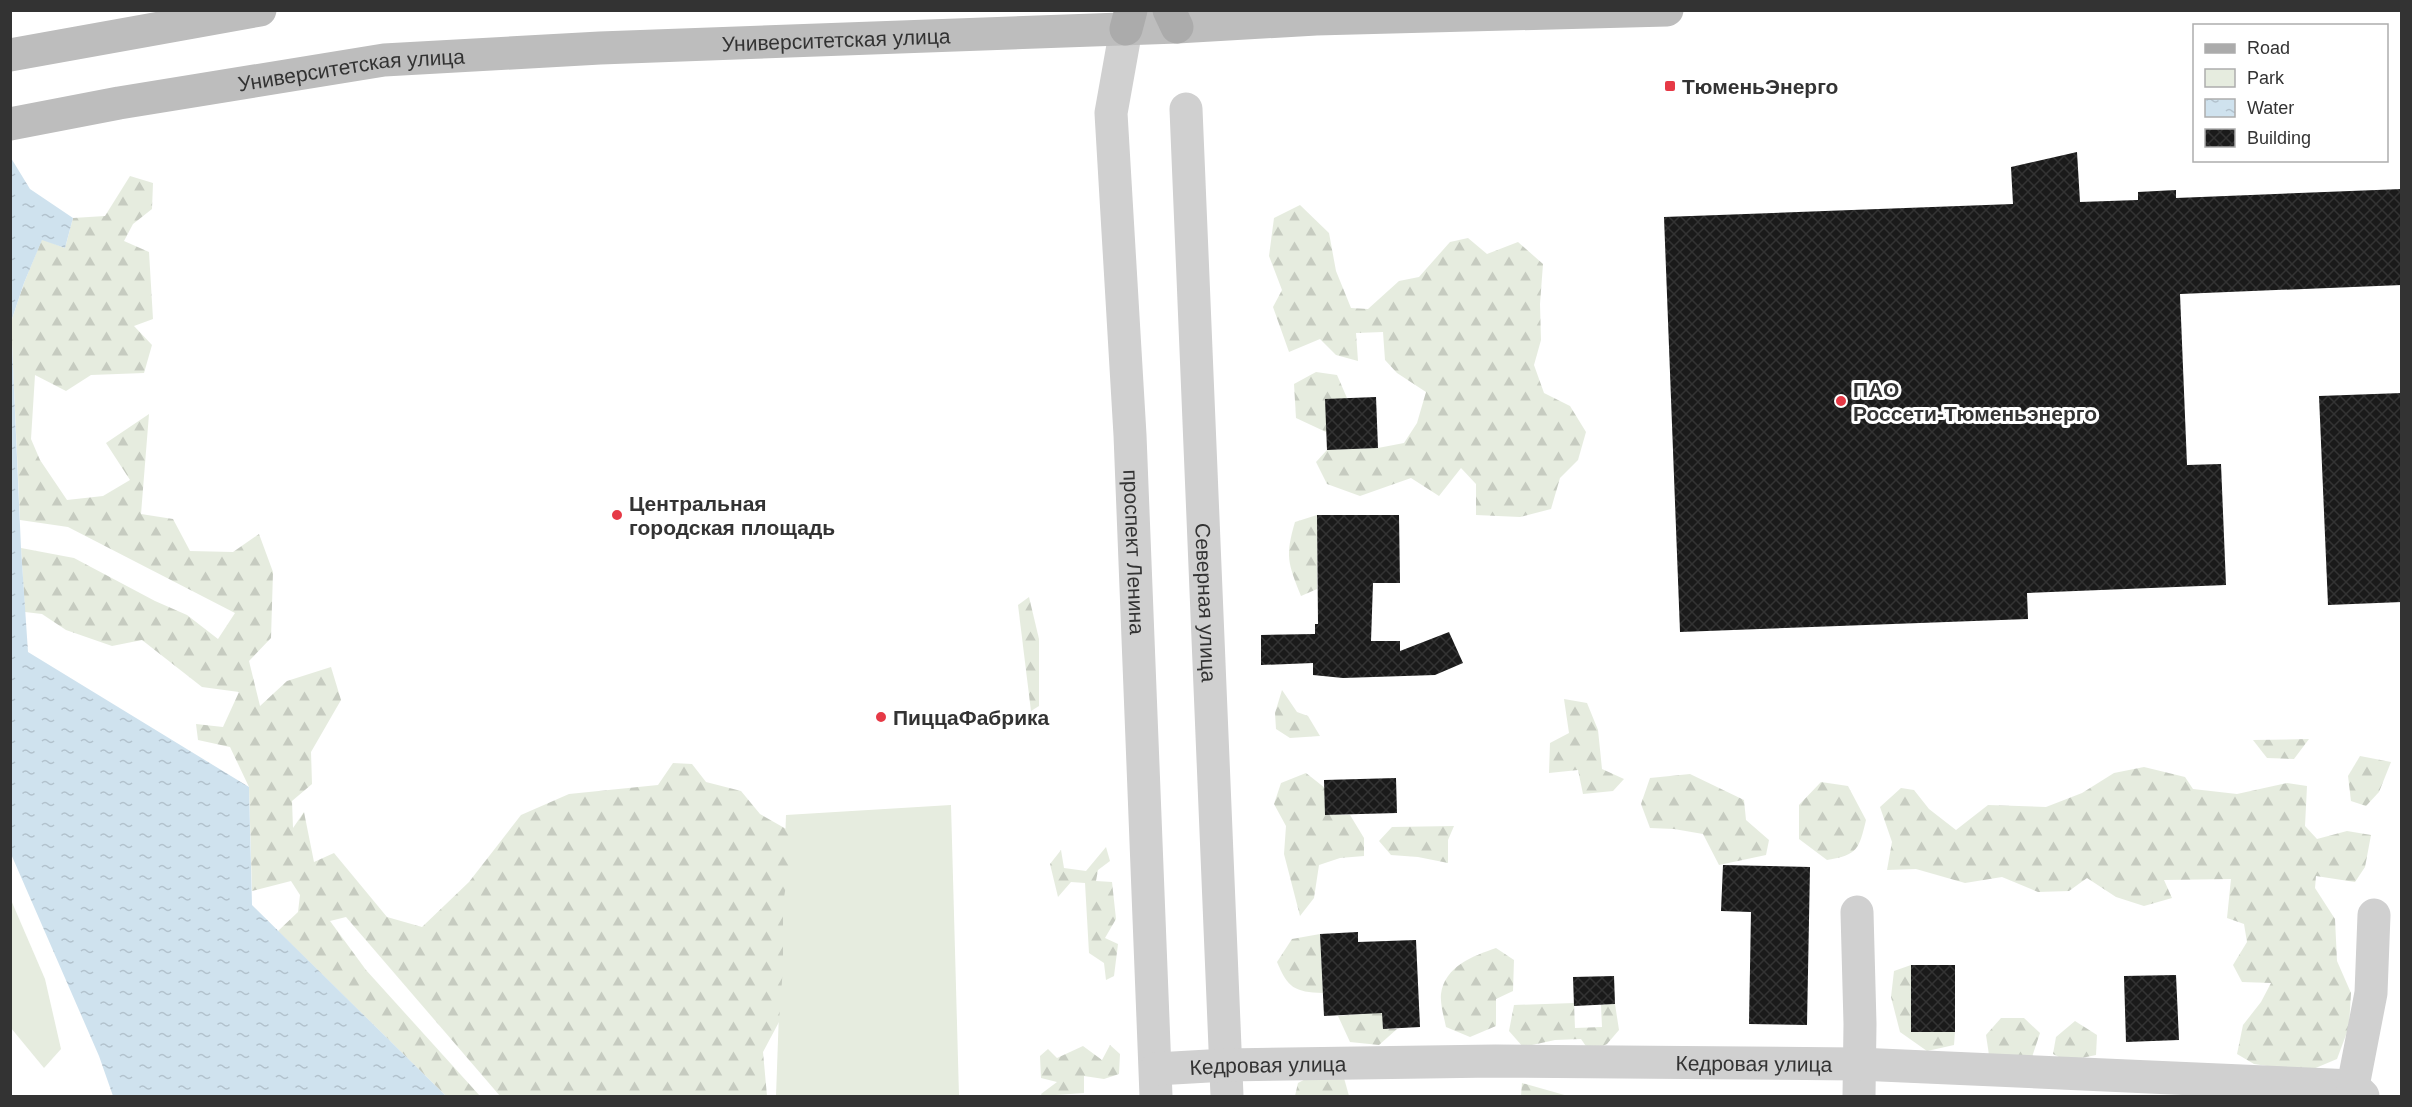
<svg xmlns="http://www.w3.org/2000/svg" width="2412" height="1107" font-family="Arial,sans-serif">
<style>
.green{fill:#e6ecdf}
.forest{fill:url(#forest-firs)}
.water{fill:url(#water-ripples)}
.building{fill:url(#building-cross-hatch)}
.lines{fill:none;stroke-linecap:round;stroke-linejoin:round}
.street{stroke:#d0d0d0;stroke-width:33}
.secondary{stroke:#bdbdbd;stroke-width:33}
.primary{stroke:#ababab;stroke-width:33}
.poi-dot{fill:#e63946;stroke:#fff;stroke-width:2}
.labels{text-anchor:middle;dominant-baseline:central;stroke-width:6;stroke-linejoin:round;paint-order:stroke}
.street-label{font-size:21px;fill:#333;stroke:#fff}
.poi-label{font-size:21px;font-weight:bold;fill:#333;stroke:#fff;text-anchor:start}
</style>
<defs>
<pattern id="forest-firs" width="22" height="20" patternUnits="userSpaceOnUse" patternTransform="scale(1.5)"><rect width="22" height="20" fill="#e6ecdf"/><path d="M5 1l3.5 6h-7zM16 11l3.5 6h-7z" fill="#c6cbc0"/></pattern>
<pattern id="water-ripples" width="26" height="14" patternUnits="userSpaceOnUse" patternTransform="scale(1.5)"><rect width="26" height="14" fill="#cfe2ee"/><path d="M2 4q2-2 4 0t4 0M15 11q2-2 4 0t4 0" fill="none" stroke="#b2c2cd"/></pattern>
<pattern id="building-cross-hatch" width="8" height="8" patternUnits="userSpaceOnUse" patternTransform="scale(1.5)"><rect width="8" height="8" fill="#1a1a1a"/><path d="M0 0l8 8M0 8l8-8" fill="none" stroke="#333"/></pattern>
</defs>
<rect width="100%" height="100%" fill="#fff"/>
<g class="green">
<path d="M 951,805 L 959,1096 L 776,1096 L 786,815 Z"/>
<path d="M 11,900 L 45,979 L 61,1049 L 44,1068 L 11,1028 Z"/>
</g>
<g class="forest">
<path d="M 130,176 L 153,183 L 152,209 L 133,224 L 124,241 L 149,252 L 153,319 L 134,326 L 152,345 L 144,373 L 91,375 L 66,391 L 35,375 L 31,439 L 40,460 L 67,500 L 103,496 L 130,480 L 106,443 L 149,414 L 141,514 L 173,519 L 190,551 L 233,552 L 259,534 L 273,572 L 271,638 L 249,661 L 260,706 L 287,681 L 331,667 L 341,700 L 311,752 L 312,784 L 292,801 L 293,828 L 304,812 L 314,862 L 334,853 L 387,917 L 422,927 L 469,882 L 521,815 L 569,794 L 658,785 L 673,763 L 692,764 L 706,782 L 741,791 L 760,814 L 795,834 L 783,903 L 783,967 L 779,1022 L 763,1052 L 767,1096 L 500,1096 L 346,917 L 330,921 L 366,970 L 480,1096 L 446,1096 L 278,931 L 298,912 L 300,895 L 291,881 L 252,891 L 249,787 L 230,747 L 198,740 L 196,724 L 223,727 L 239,692 L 202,687 L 142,640 L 112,646 L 66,630 L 42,614 L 25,612 L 21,548 L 74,558 L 155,601 L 187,615 L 218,639 L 235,613 L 68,527 L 20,520 L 11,322 L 24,283 L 42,239 L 65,248 L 73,218 L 105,216 Z"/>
<path d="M 1300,205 L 1329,233 L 1336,271 L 1351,308 L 1368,309 L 1399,281 L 1419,277 L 1450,242 L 1468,238 L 1487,254 L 1518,242 L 1543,264 L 1540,304 L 1541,340 L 1534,365 L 1544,393 L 1570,406 L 1586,432 L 1578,460 L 1560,478 L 1551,509 L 1520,517 L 1476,515 L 1476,484 L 1461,468 L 1439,496 L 1411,478 L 1360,496 L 1327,484 L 1316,462 L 1327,450 L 1378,448 L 1404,443 L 1417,423 L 1426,392 L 1397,373 L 1385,360 L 1383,332 L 1356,333 L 1358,361 L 1336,355 L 1320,339 L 1289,352 L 1273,307 L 1282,290 L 1269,256 L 1274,218 Z"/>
<path d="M 1316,372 L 1337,375 L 1347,398 L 1326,432 L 1296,418 L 1294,384 Z"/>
<path d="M 1317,515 L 1317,589 L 1301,596 C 1288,563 1285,556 1295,522 Z"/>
<path d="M 1029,597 L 1039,639 L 1039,706 L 1031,711 L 1018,605 Z"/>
<path d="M 1282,690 L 1297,712 L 1308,716 L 1320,736 L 1290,738 L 1276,729 L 1275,713 Z"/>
<path d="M 1564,699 L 1587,703 L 1598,730 L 1602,769 L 1624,779 L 1613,791 L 1583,794 L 1578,770 L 1549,773 L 1550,743 L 1569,733 Z"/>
<path d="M 2309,739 L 2294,759 L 2267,758 L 2253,740 Z"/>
<path d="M 2360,756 L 2391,762 L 2379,792 L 2366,806 L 2351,801 L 2348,776 Z"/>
<path d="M 2144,767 L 2185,777 L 2193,789 L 2237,794 L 2287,783 L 2307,786 L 2305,826 L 2317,839 L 2347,831 L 2371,835 L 2365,867 L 2355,882 L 2316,876 L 2315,888 L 2335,919 L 2337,961 L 2351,993 L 2349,1027 L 2337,1059 L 2306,1072 L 2254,1064 L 2237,1054 L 2243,1025 L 2261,1002 L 2271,983 L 2242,982 L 2233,965 L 2247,942 L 2244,924 L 2227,918 L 2231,879 L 2164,880 L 2172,898 L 2144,906 L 2116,897 L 2087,878 L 2069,891 L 2038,892 L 2002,877 L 1965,883 L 1916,869 L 1887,870 L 1892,842 L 1880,807 L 1901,788 L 1914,790 L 1929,809 L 1956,830 L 1988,805 L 2046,807 L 2082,793 L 2114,773 Z"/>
<path d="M 1306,773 L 1325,788 L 1326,815 L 1350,815 L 1364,838 L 1364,856 L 1340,858 L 1319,865 L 1314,898 L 1300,916 L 1284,854 L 1286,826 L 1274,804 L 1281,783 Z"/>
<path d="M 1690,774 L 1744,800 L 1746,820 L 1769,840 L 1766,855 L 1719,865 L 1703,834 L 1674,829 L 1650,828 L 1641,804 L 1650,778 Z"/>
<path d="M 1821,782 L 1848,786 L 1866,820 C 1859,849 1858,855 1827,860 L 1799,839 L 1799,805 Z"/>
<path d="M 1454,826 L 1448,840 L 1448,863 L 1418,857 L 1391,855 L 1379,841 L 1392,827 Z"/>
<path d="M 1106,847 L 1110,861 L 1098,870 L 1096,881 L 1112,882 L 1116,919 L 1105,938 L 1118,944 L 1114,976 L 1106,980 L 1104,963 L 1089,953 L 1085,883 L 1071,882 L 1058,897 L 1050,864 L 1061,850 L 1064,868 L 1086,871 Z"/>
<path d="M 1320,934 L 1323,993 C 1294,992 1288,988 1277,962 L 1292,939 Z"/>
<path d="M 1496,948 L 1514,960 L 1513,991 L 1496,999 L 1496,1026 L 1470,1037 L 1446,1027 C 1444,1017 1440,1004 1441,994 C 1445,966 1473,956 1496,948 Z"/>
<path d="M 1391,953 L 1384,1029 L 1397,1029 L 1379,1045 L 1350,1042 L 1338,1016 L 1362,1014 Z"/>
<path d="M 1911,965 L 1911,1031 L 1955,1032 L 1954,1045 L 1927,1051 L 1900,1032 L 1891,997 L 1894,971 Z"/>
<path d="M 1574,1003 L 1575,1028 L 1602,1027 L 1601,1005 L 1615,1004 L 1619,1030 L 1607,1044 L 1590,1052 L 1581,1039 L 1555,1040 L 1523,1047 L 1509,1031 L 1514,1005 Z"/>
<path d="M 2001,1018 L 2024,1018 L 2040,1033 L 2030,1063 L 1989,1055 L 1986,1035 Z"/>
<path d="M 2075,1021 L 2097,1035 L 2096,1055 L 2067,1061 L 2053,1054 L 2056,1037 Z"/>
<path d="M 1110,1045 L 1120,1054 L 1119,1074 L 1104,1079 L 1084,1076 L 1084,1093 L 1042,1096 L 1041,1094 L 1057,1082 L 1041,1078 L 1040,1056 L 1048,1049 L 1057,1058 L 1083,1046 L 1102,1060 Z"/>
<path d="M 1313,1075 L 1344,1078 L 1349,1096 L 1295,1096 L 1298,1083 Z"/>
<path d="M 1522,1083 L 1568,1096 L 1521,1096 Z"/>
</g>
<path class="water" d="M 11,158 L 30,189 L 73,218 L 65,248 L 42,240 L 24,283 L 11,322 L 21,548 L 28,652 L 249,787 L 252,905 L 446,1096 L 113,1096 L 99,1056 L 11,854 Z"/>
<g class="building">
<path d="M 2077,152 L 2080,202 L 2138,200 L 2138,192 L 2176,190 L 2176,198 L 2402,189 L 2402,285 L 2180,294 L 2187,465 L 2221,464 L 2226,585 L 2027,593 L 2028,619 L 1680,632 L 1664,217 L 2013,204 L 2011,167 Z"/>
<path d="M 2402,393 L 2402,602 L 2328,605 L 2319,396 Z"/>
<path d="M 1376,397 L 1378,448 L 1327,450 L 1325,399 Z"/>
<path d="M 1317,515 L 1399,515 L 1400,583 L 1373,583 L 1371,641 L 1400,641 L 1400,651 L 1449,632 L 1463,663 L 1435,675 L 1343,678 L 1313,675 L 1313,663 L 1261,665 L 1261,635 L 1315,634 L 1315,624 L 1318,624 Z"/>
<path d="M 1396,778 L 1397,813 L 1325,815 L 1324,780 Z"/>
<path d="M 1723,865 L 1810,867 L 1807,1025 L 1749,1024 L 1751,912 L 1721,911 Z"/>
<path d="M 1358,932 L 1358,942 L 1416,940 L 1420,1027 L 1383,1029 L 1382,1013 L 1324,1016 L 1320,934 Z"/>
<rect x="1911" y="965" width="44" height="67"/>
<path d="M 2176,975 L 2179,1040 L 2126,1042 L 2124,976 Z"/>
<path d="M 1614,976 L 1615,1004 L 1574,1006 L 1573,977 Z"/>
</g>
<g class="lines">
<g class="street">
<path id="s1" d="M 1126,29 L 1111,113 L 1130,435 L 1156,1096"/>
<path id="s2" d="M 1186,109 L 1227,1096"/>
<path d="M 1857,912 L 1860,1024 L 1859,1096"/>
<path id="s3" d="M 1156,1069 L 1226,1065 L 1495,1061 L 1858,1064 L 2353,1086"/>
<path d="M 2363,1096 L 2353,1086 L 2371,993 L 2374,915"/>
</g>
<g class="secondary">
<path d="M 10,55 L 260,10"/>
<path id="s4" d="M 10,124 L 119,103 L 384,60 L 600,48 L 1177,27 L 1316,19 L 1667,10"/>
</g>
<g class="primary">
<path d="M 1169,10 L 1177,27"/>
<path d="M 1126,29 L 1131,10"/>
</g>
</g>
<g class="poi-dot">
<rect x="1664" y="80" width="12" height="12" rx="3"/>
<circle cx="1841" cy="401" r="6"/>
<circle cx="617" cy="515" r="6"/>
<circle cx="881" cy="717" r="6"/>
</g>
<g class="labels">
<g class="street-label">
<text stroke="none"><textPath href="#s4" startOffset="832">Университетская улица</textPath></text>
<text stroke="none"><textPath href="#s4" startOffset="346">Университетская улица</textPath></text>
<text stroke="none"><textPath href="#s1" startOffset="525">проспект Ленина</textPath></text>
<text stroke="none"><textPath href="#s2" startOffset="494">Северная улица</textPath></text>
<text stroke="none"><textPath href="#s3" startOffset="598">Кедровая улица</textPath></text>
<text stroke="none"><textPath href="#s3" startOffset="112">Кедровая улица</textPath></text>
</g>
<g class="poi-label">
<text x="1682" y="86">ТюменьЭнерго</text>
<text x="1853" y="389">ПАО<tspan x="1853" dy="24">Россети-Тюменьэнерго</tspan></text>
<text x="629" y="503">Центральная<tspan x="629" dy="24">городская площадь</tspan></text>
<text x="893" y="717">ПиццаФабрика</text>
</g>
</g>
<rect width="2412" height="1107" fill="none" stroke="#333333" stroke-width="24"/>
<rect x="2193" y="24" width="195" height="138" fill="#ffffff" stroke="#adadad" stroke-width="1.5"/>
<rect x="2205" y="44" width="30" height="9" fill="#ababab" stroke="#adadad" stroke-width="1.5"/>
<text x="2247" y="54" font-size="18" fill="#333333">Road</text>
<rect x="2205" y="69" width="30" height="18" fill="#e6ecdf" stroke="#adadad" stroke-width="1.5"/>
<text x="2247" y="84" font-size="18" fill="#333333">Park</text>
<rect x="2205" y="99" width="30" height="18" fill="url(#water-ripples)" stroke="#adadad" stroke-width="1.5"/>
<text x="2247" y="114" font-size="18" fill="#333333">Water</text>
<rect x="2205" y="129" width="30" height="18" fill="url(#building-cross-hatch)" stroke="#adadad" stroke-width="1.5"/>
<text x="2247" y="144" font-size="18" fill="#333333">Building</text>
</svg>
